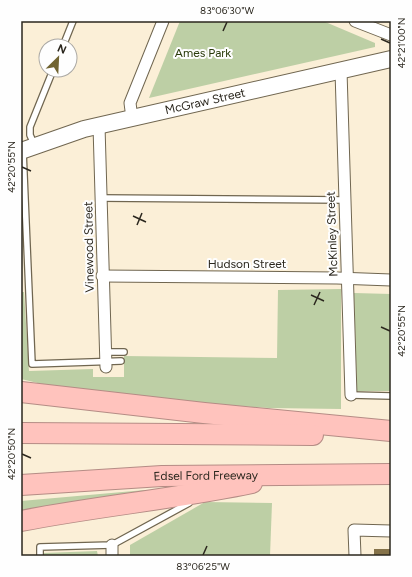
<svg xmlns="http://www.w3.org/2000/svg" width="412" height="577" font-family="Figtree,sans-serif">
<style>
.green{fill:#bdcfa5}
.building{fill:#857249}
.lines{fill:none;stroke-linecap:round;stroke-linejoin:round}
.lane-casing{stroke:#706650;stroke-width:8}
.street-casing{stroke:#706650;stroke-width:13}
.secondary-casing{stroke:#706650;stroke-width:18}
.highway-casing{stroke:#b58c85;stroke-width:22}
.lane{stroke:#fff;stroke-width:5.5}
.street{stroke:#fff;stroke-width:11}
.secondary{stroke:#fff;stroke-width:16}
.highway{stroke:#ffc3bd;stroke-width:20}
.ticks{fill:none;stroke:#2b271e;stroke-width:1.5}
.labels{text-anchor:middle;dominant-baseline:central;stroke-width:4;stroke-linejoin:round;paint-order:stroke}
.park-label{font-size:12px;fill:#2a3b0b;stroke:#fefefe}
.street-label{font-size:12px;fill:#2b271e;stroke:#fefefe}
.neatline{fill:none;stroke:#2b271e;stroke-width:1.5}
.ticks-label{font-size:10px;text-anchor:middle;fill:#2b271e}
</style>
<rect width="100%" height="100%" fill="#fbefd7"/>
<g class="green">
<path d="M 180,21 L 323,21 L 375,43 L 375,47 L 149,98 Z"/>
<path d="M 341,289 L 341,409 L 269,408 L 209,404 L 42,384 L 21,379 L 21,292 L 24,292 L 29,371 L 93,369 L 93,377 L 124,377 L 124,356 L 277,358 L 278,290 Z"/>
<path d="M 354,293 L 391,294 L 391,391 L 357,391 Z"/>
<path d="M 145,490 L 155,492 L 21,515 L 21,501 Z"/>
<path d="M 205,502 L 272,503 L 270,556 L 130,556 L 130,545 Z"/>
<path d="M 97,551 L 98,556 L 44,556 L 44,553 Z"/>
</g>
<rect class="building" x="374" y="549" width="17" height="7"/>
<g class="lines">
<g class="lane-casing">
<g id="lane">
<path d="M 63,46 L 73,21"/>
<path d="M 35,146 L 30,135 L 30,127 L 53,70"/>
<path d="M 23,151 L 32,364 L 121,361"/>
<path d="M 101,198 L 344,200"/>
<path d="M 105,352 L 124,352"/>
<path d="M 351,395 L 391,396"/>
<path d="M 40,556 L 40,547 L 112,545 L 189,503"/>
</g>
</g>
<g class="street-casing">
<g id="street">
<path d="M 355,21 L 391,35"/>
<path d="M 341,71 L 351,395"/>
<path d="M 132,118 L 130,103 L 163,21"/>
<path d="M 99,126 L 106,367"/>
<path d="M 102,276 L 337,278 L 391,280"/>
<path d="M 112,545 L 112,556"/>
<path d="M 355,556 L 354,530 L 391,531"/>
</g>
</g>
<g class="secondary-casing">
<g id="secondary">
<path id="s1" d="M 21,151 L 84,129 L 391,59"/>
</g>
</g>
<g class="highway-casing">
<g id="highway">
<path d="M 21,392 L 204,413 L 391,431"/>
<path d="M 21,433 L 313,435"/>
<path id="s2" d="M 21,485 L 162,476 L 391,474"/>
<path d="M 21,521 C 98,506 176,499 252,483"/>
</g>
</g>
<use href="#lane" class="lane"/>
<use href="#street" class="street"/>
<use href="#secondary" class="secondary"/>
<use href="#highway" class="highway"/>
</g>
<path class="ticks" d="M 223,31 L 227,22M 381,39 L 390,43M 22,167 L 31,171M 133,216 L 146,222M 137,225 L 142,213M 311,295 L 324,301M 314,305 L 320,292M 381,327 L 390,331M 22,454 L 31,458M 203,555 L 207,546"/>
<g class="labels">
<g class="park-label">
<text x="203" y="53">Ames Park</text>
</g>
<g class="street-label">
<text stroke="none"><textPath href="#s1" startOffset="191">McGraw Street</textPath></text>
<text transform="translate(332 234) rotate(-92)">McKinley Street</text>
<text transform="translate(89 247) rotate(-91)">Vinewood Street</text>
<text x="247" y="264">Hudson Street</text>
<text stroke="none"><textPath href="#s2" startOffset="185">Edsel Ford Freeway</textPath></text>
</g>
</g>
<rect width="412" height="577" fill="none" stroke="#fefefe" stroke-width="44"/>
<g transform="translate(58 58) rotate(24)"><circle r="19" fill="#fefefe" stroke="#aaa8a4"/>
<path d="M0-3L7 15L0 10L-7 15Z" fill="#716431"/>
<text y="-6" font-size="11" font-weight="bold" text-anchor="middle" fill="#2b271e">N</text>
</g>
<rect x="22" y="22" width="368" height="533" class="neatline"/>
<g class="ticks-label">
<text x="227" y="14">83°06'30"W</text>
<text transform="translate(401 43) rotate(-90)" y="4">42°21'00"N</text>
<text transform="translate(11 167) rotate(-90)" y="4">42°20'55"N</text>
<text transform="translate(401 331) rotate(-90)" y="4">42°20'55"N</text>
<text transform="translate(11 454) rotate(-90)" y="4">42°20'50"N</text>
<text x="203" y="570">83°06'25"W</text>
</g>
</svg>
